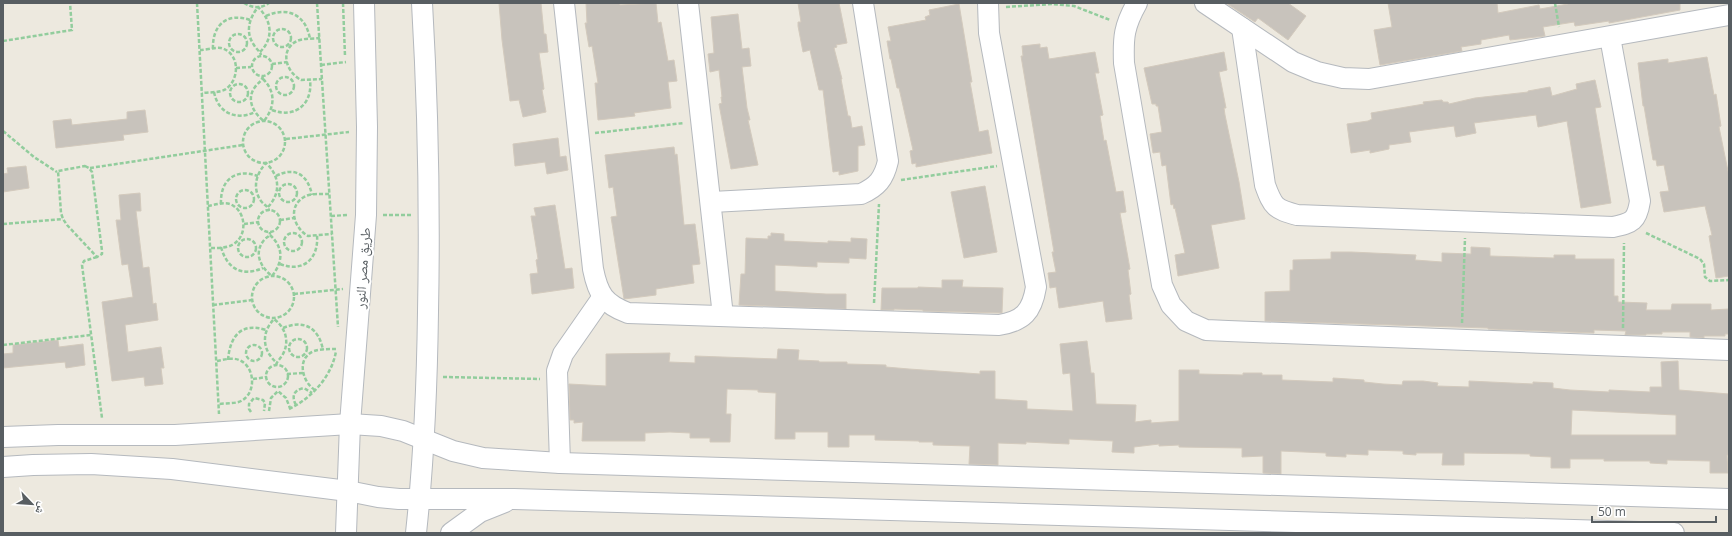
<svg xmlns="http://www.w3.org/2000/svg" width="1732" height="536" font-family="'Open Sans','Noto Naskh Arabic',sans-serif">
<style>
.building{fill:#c8c3bc;stroke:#d3cabd;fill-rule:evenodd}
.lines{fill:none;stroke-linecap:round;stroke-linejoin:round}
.minor-casing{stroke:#b5b9be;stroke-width:22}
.path{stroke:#92cd9d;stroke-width:2.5;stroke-dasharray:4 2;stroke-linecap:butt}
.minor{stroke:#fff;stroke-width:20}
.labels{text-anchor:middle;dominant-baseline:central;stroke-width:4;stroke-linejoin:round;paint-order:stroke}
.street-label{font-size:14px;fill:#585e62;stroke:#fff}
</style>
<rect width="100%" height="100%" fill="#ede9df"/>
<g class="building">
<path d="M 499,3 L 541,3 L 544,34 L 546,34 L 548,52 L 539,53 L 544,89 L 542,90 L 546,112 L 523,117 L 519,100 L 510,101 L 502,40 Z"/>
<path d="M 586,3 L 619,3 L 620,5 L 656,3 L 658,23 L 661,22 L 668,61 L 674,60 L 677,81 L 668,82 L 671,108 L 634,113 L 635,116 L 598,120 L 595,83 L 598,83 L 592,46 L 589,47 L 585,23 L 587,23 Z"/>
<path d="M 798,3 L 839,3 L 847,43 L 836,45 L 837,47 L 834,48 L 842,79 L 841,79 L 848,116 L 850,116 L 852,128 L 862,126 L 865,145 L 858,146 L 858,171 L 839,175 L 839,171 L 833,172 L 823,90 L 819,90 L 810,50 L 803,52 L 798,26 L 798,22 L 801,22 Z"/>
<path d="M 1226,3 L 1288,3 L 1306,16 L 1288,40 L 1258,18 L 1255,22 Z"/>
<path d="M 1388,3 L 1497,3 L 1498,13 L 1539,5 L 1540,9 L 1568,4 L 1568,3 L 1680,3 L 1680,10 L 1609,23 L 1609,21 L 1575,26 L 1574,22 L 1543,27 L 1545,36 L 1510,40 L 1509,35 L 1481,40 L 1481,44 L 1461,47 L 1462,51 L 1380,65 L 1374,30 L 1392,27 Z"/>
<path d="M 959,4 L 972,82 L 970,82 L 979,132 L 988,130 L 992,153 L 916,167 L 916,163 L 912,164 L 910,151 L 913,150 L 899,88 L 897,88 L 891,59 L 890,59 L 887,41 L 891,41 L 888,27 L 926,20 L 925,17 L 930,15 L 929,10 Z"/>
<path d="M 738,14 L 742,49 L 749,48 L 751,66 L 742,67 L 747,108 L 750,120 L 748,120 L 758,165 L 731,169 L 719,104 L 722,103 L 721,97 L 722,97 L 719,70 L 710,72 L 708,54 L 714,53 L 711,17 Z"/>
<path d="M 1040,44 L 1040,48 L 1047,47 L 1049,59 L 1095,52 L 1099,73 L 1095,73 L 1103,115 L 1100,116 L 1104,141 L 1106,140 L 1116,192 L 1123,191 L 1126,212 L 1120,213 L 1130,269 L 1128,270 L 1131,294 L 1129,295 L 1132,319 L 1106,322 L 1103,301 L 1059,308 L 1056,287 L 1050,288 L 1048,273 L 1056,272 L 1052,252 L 1054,252 L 1021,56 L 1023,56 L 1022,46 Z"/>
<path d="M 1224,52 L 1227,70 L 1219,72 L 1226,108 L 1224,108 L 1225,115 L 1239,182 L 1245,219 L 1211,225 L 1219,268 L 1178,276 L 1175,255 L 1185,253 L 1175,208 L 1174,209 L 1173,204 L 1171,205 L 1166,165 L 1162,166 L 1160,152 L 1153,153 L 1150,134 L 1162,132 L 1158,106 L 1156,106 L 1156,104 L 1152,104 L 1144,68 Z"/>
<path d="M 1707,57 L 1714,95 L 1716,94 L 1721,126 L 1719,127 L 1729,176 L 1729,276 L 1716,278 L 1709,236 L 1712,235 L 1705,206 L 1664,212 L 1660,192 L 1669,191 L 1664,165 L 1657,166 L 1656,160 L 1653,160 L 1644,106 L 1643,106 L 1638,63 L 1668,59 L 1668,63 Z"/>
<path d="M 1595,80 L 1601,107 L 1595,108 L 1611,203 L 1581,208 L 1567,121 L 1538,127 L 1536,115 L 1474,123 L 1476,133 L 1456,137 L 1454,126 L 1409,132 L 1411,142 L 1389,145 L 1389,149 L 1370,153 L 1370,150 L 1351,153 L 1347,124 L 1368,121 L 1372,119 L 1371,113 L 1424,104 L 1423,102 L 1442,100 L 1443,102 L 1448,102 L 1449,104 L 1475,98 L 1528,92 L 1528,91 L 1550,87 L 1552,96 L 1577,89 L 1576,84 Z"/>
<path d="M 145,110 L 148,132 L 123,135 L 124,140 L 56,148 L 53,121 L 71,119 L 72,125 L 127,119 L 127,112 Z"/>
<path d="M 558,138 L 560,157 L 566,156 L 568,170 L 547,174 L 545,162 L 515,166 L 513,144 Z"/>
<path d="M 674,147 L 675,155 L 677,154 L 684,225 L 695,224 L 700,264 L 692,265 L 694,283 L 656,289 L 656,295 L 624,299 L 611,217 L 617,216 L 613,187 L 609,188 L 605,155 Z"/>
<path d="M 26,166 L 29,188 L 3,192 L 3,174 L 8,173 L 7,168 Z"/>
<path d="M 985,186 L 997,252 L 964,258 L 951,192 Z"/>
<path d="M 140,193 L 141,211 L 136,211 L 143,268 L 149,267 L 153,304 L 156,303 L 158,320 L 125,325 L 128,352 L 161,347 L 164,368 L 161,368 L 163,384 L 145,386 L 144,377 L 112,381 L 102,302 L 133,297 L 128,264 L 122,265 L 116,220 L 121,220 L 119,195 Z"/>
<path d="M 555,205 L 565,269 L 572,268 L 574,288 L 532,294 L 530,274 L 538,273 L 536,260 L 538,259 L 531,216 L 536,216 L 534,208 Z"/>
<path d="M 771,233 L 784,234 L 784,241 L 828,243 L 828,241 L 851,242 L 851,238 L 867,239 L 866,259 L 849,258 L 849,263 L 817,262 L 817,267 L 775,265 L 775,291 L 826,294 L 846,294 L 846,309 L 739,305 L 741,274 L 745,274 L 746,238 L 768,239 L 768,236 L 771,236 Z"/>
<path d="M 1471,247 L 1490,248 L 1490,256 L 1554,258 L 1554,255 L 1575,255 L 1575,259 L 1614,259 L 1614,296 L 1618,296 L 1618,302 L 1647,303 L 1646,310 L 1671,310 L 1672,304 L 1711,304 L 1711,310 L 1729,309 L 1729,334 L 1725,334 L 1725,336 L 1704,336 L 1704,338 L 1690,337 L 1690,332 L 1662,332 L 1662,334 L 1646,334 L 1646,335 L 1625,335 L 1626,331 L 1594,330 L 1594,333 L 1488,329 L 1488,328 L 1265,321 L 1265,292 L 1290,291 L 1290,270 L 1293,270 L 1293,260 L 1331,259 L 1331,252 L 1351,252 L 1416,255 L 1415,260 L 1442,262 L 1442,253 L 1471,254 Z"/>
<path d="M 942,280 L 963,280 L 962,287 L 1003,288 L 1002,313 L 923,311 L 923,310 L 894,309 L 894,310 L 881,310 L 882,288 L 918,288 L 918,287 L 942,288 Z"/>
<path d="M 58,340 L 59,347 L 83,344 L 85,365 L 66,368 L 65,362 L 3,368 L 3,354 L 13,353 L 13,345 Z"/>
<path d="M 1087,341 L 1091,373 L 1094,373 L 1096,404 L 1136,405 L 1135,422 L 1151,420 L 1151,423 L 1179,421 L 1179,370 L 1199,370 L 1199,374 L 1243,375 L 1243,373 L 1262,373 L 1262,375 L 1282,375 L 1282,380 L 1333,382 L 1333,378 L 1364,380 L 1364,382 L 1383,384 L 1402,385 L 1403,381 L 1423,381 L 1438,383 L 1437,386 L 1469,387 L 1469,381 L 1533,384 L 1533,382 L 1553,383 L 1553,388 L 1570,390 L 1609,392 L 1609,390 L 1650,392 L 1650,387 L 1662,387 L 1661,362 L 1678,361 L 1679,390 L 1729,394 L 1729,443 L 1728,455 L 1727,455 L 1728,473 L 1710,473 L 1710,461 L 1667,460 L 1667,464 L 1650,463 L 1650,461 L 1604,461 L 1604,459 L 1570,459 L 1570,468 L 1551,468 L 1551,457 L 1530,456 L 1530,454 L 1464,453 L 1464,465 L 1442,465 L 1443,453 L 1416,453 L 1416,455 L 1403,454 L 1403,451 L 1368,450 L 1368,455 L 1346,454 L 1346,457 L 1326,456 L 1326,453 L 1281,451 L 1281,474 L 1263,473 L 1263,456 L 1242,457 L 1242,448 L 1179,447 L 1179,445 L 1159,446 L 1159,444 L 1134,447 L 1134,453 L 1112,452 L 1113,441 L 1069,439 L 1069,444 L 1026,442 L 1026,444 L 998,443 L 998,465 L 969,464 L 970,446 L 933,445 L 933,442 L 919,442 L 919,441 L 875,440 L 875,435 L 849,435 L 849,447 L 828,447 L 828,432 L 795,432 L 795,439 L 775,439 L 776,393 L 758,392 L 758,390 L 727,389 L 726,414 L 731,414 L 730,442 L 710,442 L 710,438 L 690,438 L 690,433 L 670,432 L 645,433 L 645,441 L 582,441 L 583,422 L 574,423 L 574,420 L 570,420 L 569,384 L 606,386 L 606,354 L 670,353 L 669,362 L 695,363 L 695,356 L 777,359 L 778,349 L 799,350 L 798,360 L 819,361 L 819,362 L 847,362 L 847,364 L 886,365 L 886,367 L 909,369 L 980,374 L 980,371 L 995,371 L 995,399 L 1027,401 L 1027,409 L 1073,411 L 1070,373 L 1063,374 L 1060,344 ZM 1572,410 L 1676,415 L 1676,435 L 1571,435 Z"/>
</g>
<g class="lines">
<g class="minor-casing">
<g id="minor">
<path d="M 564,3 L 593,269 C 598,294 604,304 628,313 L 999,325 C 1023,321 1032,312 1036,287 L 989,33 L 988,3"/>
<path d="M 688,3 L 723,316"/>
<path d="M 1137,3 C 1124,26 1123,37 1124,63 L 1162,285 L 1171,305 L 1186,321 L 1206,330 L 1228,331 L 1729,350"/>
<path d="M 1205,3 L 1293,62 L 1317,72 L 1343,78 L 1369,79 L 1729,15"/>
<path d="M 1242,28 L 1265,185 C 1273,207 1275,209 1297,215 L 1613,227 C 1632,223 1637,221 1640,201 L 1610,37"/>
<path d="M 712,202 L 861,194 C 877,187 884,179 888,161 L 863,3"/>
<path d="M 3,437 L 58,435 L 175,435 L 350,424 L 381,426 L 403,431 L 453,451 L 483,458 L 560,463 L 1729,499"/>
<path d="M 560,463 L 557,371 L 563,354 L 602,298"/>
<path d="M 3,467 L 33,465 L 91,464 L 172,469 L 348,491 L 378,497 L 399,499 L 514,499 L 1674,533"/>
<path d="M 346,533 L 350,424 L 366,215 L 367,127 L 364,3"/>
<path d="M 416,533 C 424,459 427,386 428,312 C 430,209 428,106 422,3"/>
<path d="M 451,533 L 480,512 L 505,502"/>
</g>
</g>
<g class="path">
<path d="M 197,3 L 219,414"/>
<path d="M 244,3 C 252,8 261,9 269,3"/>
<path d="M 317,3 L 338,327"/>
<path d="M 343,3 L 345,56"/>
<path d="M 1555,3 L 1559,27"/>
<path d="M 1006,7 L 1052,4 L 1074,6 L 1110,20"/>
<path d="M 266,16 C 288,6 306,15 310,39"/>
<circle cx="282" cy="38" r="9"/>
<circle cx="238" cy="43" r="9"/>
<path d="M 320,38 C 313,39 303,38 297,41 C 279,50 286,72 301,80 L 322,79"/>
<path d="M 3,41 L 72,30 L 70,3"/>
<path d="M 213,49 C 212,25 227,12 250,20"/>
<path d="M 200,50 C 206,50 215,47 221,48 C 240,53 240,79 226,89 C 220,93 209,92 202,93"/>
<path d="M 260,52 C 274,38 272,21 258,7 C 249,19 245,32 254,45 C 256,49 260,51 261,55"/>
<circle cx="262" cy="66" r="10"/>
<path d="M 272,64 L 287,62"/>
<path d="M 321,65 L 346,62"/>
<path d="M 236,68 L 251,67"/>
<circle cx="285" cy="86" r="9"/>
<path d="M 263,79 C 276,92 275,107 264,121 C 253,113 246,99 255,87 C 258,83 262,81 263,76"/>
<circle cx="239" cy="93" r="9"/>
<path d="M 214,92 C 218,113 236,121 255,112"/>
<path d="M 272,110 C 295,119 313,104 310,80"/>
<circle cx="264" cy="142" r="21"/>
<path d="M 3,131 L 34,157 L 57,172"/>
<path d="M 595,133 L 684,123"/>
<path d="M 286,139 L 349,132"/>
<path d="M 85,166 L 89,168 L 92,172 L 102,251 L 102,254 L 97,257 L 67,225 L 63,219 L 61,213 L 58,171 Z"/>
<path d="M 90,168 L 243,145"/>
<path d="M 276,176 C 295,166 308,175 312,195"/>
<path d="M 901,180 L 997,166"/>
<circle cx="288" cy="193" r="9"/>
<circle cx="245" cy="199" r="9"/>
<path d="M 329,194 C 322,194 310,193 304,197 C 287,207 294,228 308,236 L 332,234"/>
<path d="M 221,204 C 220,180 235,168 258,176"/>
<path d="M 208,206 C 214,205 223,202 230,204 C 247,211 248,237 232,245 C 227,248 217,248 210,248"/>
<path d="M 268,207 C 281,193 280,176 266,163 C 256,174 252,188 261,201 C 264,205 268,206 269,211"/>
<circle cx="269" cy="221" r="11"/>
<path d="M 383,215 L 412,215"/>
<path d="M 331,216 L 347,215"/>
<path d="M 280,220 L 294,218"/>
<path d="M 3,224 L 63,219"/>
<path d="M 244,224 L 259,222"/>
<path d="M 1646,233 L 1700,259 L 1704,264 L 1705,277 L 1710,281 L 1729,280"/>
<circle cx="293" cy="242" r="9"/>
<path d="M 270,235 C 284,248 283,262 272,276 C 260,267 253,252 265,239 C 268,236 270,237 270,232"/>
<circle cx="247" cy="248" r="9"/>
<path d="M 221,247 C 227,269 242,277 263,268"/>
<path d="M 97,257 L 84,261 L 82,265 L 102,418"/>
<path d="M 280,264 C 303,273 319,259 317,235"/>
<circle cx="273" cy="297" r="21"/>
<path d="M 294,294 L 343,289"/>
<path d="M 874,303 L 879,204"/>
<path d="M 213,305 L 252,300"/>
<path d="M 1462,323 L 1465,238"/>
<path d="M 283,328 C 304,319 319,328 323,350"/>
<path d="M 1623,328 L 1624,243"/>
<circle cx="298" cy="348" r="9"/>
<circle cx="254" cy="353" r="8"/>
<path d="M 3,345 L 91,335"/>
<path d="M 228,360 C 230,336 241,322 266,330"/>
<path d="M 217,361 C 223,360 232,357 239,360 C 255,366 257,393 241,401 C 235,404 225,403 219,404"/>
<path d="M 276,365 C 277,361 281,358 283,354 C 290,341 285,327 274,319 C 261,333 262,350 277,363"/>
<circle cx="277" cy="376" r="11"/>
<path d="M 287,374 L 303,373"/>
<path d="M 443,377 L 540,379"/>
<path d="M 253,379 L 267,377"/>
<path d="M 315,390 C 302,382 296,358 314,351 C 320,349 330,349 336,349"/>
<path d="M 296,405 C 291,396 294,390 304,388 L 312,393"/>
<path d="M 289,409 C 312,398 332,376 336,351"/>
<path d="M 269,411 L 271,398 L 278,391 L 286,398 L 290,408"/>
<path d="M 251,412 L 249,409 L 249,404 L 254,398 L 263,400 L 265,403 L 264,411"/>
</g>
<use href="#minor" class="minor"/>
</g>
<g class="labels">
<g class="street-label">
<text transform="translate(362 268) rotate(-86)">طريق مصر النور</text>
</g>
</g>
<rect width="1732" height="536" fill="none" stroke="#585e62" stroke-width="8"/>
<g transform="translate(32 504) rotate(115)" stroke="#ffffff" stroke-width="3" paint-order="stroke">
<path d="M0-3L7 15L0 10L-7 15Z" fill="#585e62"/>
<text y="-6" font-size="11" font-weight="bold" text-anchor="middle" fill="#585e62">ش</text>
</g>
<path d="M1592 516v6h124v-6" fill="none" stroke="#585e62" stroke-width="2"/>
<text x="1598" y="516" font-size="12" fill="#585e62" stroke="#ffffff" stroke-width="3" paint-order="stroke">50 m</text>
</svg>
